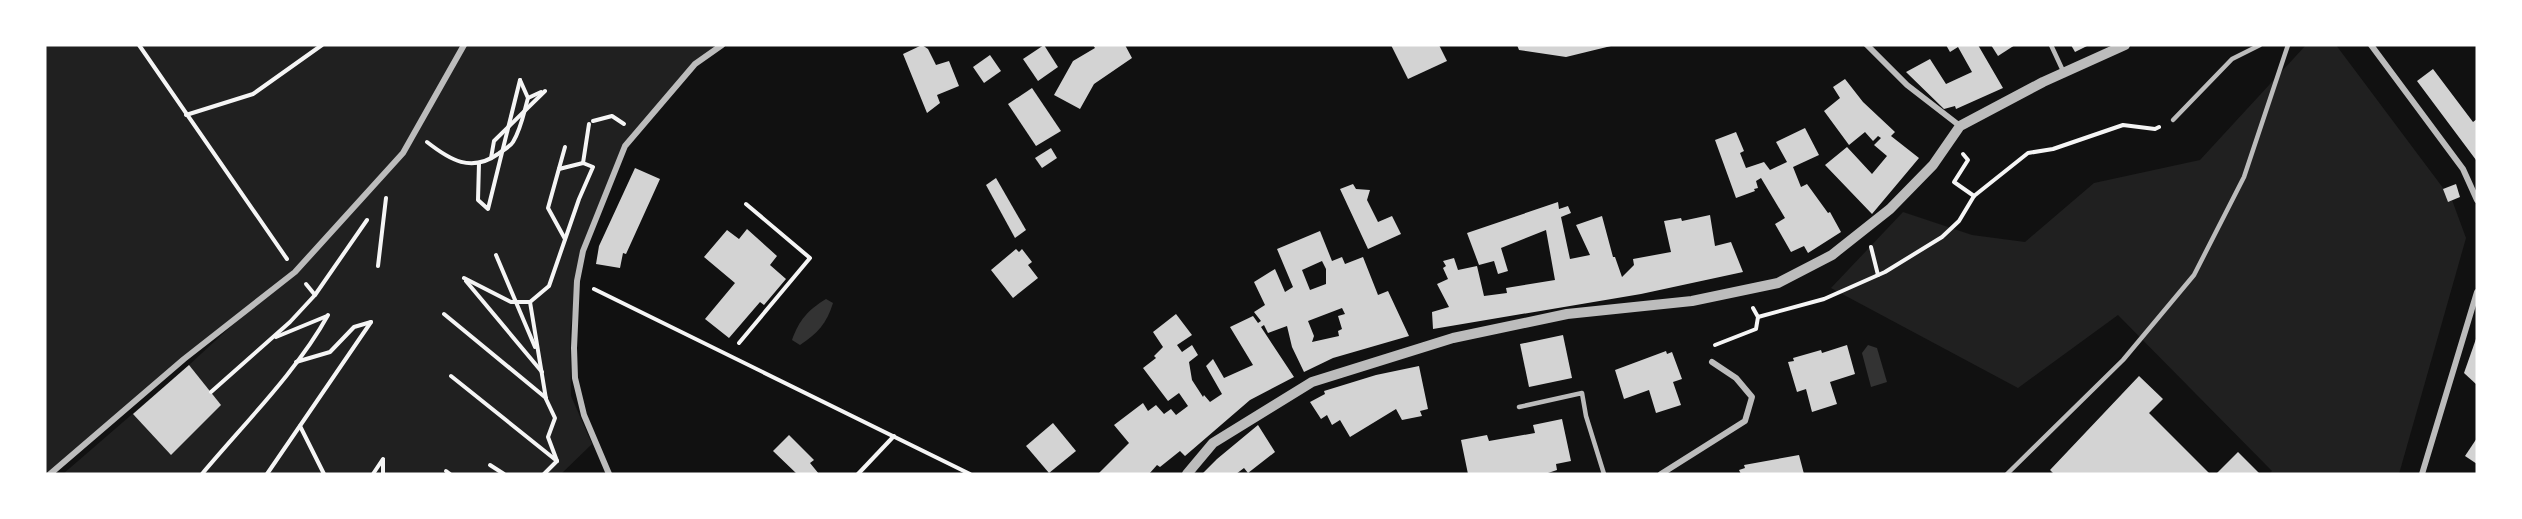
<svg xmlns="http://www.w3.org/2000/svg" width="2522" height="519" font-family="'Varela Round',sans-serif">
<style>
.green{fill:#202020}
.water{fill:#333}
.building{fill:#d3d3d3;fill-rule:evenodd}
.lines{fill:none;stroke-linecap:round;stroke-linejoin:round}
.path{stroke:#f5f5f5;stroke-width:4}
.service{stroke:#bcbcbc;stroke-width:4.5}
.minor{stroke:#bcbcbc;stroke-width:6}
.tertiary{stroke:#bcbcbc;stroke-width:10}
</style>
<rect width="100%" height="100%" fill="#111"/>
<g class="green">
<path d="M 45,45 L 721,45 L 695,65 L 625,146 L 583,251 L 570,331 L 571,396 L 592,444 L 561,474 L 63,474 L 189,365 L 277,284 L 49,474 L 45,474 Z"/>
<path d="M 2306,45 L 2336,45 L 2452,200 L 2466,238 L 2399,474 L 2269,474 L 2272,471 L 2118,315 L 2018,388 L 1831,288 L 1903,212 L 1972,235 L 2025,242 L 2094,183 L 2200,160 Z"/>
</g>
<g class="water">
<path d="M 826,299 L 833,303 C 827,323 817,334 800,345 L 792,340 C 799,320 808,310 826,299 Z"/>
<path d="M 1868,345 L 1877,348 L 1887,382 L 1871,387 L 1862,353 Z"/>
</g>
<g class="building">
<path d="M 922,45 L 928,49 L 936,65 L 949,61 L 959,86 L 937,95 L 940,103 L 927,113 L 903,54 Z"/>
<path d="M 1044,45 L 1058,67 L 1038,81 L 1023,59 Z"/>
<path d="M 1093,45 L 1125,45 L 1132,58 L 1094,84 L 1080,109 L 1054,95 L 1073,61 L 1095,48 Z"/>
<path d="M 1391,45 L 1439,45 L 1447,61 L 1408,79 Z"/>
<path d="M 1517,45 L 1611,45 L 1611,46 L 1566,57 L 1519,50 Z"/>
<path d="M 1946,45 L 1978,45 L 2003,88 L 1956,109 L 1955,106 L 1944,109 L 1906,72 L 1930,59 L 1946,84 L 1972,72 L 1958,47 L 1950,52 Z"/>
<path d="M 1991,45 L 2015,45 L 1998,56 Z"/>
<path d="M 2071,45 L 2089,45 L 2075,52 Z"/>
<path d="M 990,55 L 1001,71 L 984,83 L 973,67 Z"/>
<path d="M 2433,69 L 2473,122 L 2477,119 L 2476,160 L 2417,81 Z"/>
<path d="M 1845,79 L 1863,102 L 1895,132 L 1891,136 L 1919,158 L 1872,214 L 1825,165 L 1847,147 L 1872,174 L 1887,156 L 1874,145 L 1881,138 L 1878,136 L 1873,141 L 1865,132 L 1849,145 L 1824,111 L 1840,98 L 1833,87 Z"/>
<path d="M 1032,88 L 1061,131 L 1036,146 L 1008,104 Z"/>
<path d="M 1805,128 L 1819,155 L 1793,167 L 1801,187 L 1807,184 L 1828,213 L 1830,212 L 1841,232 L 1808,253 L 1804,246 L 1791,252 L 1775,224 L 1785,218 L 1761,178 L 1756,181 L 1758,188 L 1754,189 L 1755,191 L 1736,198 L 1715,140 L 1736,132 L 1744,151 L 1740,153 L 1746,168 L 1764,162 L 1770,170 L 1787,162 L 1776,142 Z"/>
<path d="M 1051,148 L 1057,158 L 1042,168 L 1035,158 Z"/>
<path d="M 635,168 L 660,179 L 626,254 L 623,253 L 620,268 L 596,264 L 599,246 Z"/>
<path d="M 996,178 L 1026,230 L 1015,238 L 986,185 Z"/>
<path d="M 1353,184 L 1356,189 L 1370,190 L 1367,200 L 1378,222 L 1392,216 L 1401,234 L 1368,249 L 1340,189 Z"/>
<path d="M 2456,184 L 2460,197 L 2448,202 L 2443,189 Z"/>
<path d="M 1558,202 L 1559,209 L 1568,206 L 1571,213 L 1561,217 L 1570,259 L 1590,255 L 1576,225 L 1602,216 L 1613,257 L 1615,257 L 1622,277 L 1634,265 L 1633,259 L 1671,252 L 1664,221 L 1681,218 L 1682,221 L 1710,215 L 1715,246 L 1731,242 L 1743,272 L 1641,294 L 1433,329 L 1432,312 L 1449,307 L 1437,284 L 1448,279 L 1443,268 L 1446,266 L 1443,261 L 1454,258 L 1458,270 L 1477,266 L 1484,296 L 1507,293 L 1506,288 L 1555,280 L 1546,230 L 1501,248 L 1508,271 L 1498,274 L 1494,261 L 1479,265 L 1467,233 Z"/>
<path d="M 747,229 L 777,256 L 770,265 L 786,279 L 764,305 L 760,302 L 729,338 L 705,319 L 735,283 L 704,257 L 727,230 L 739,239 Z"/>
<path d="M 1320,231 L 1332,261 L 1342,257 L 1345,264 L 1363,257 L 1378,295 L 1388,291 L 1409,336 L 1333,358 L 1304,372 L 1292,347 L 1287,326 L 1268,333 L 1264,325 L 1261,327 L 1294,377 L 1250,400 L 1185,456 L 1180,451 L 1160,467 L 1157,465 L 1149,474 L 1098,474 L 1129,443 L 1114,425 L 1143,403 L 1148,411 L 1156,405 L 1164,414 L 1171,409 L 1176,415 L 1188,406 L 1179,393 L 1168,401 L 1143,368 L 1156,358 L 1154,356 L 1163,347 L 1153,332 L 1176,314 L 1192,335 L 1177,345 L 1182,352 L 1192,345 L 1198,355 L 1189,362 L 1192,380 L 1203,397 L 1204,395 L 1210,402 L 1222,394 L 1206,366 L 1213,359 L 1224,378 L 1253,365 L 1230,327 L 1253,316 L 1258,323 L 1261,321 L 1254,312 L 1265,305 L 1254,282 L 1275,269 L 1285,292 L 1293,287 L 1277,249 ZM 1322,261 L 1326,269 L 1326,284 L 1310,290 L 1302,270 ZM 1342,308 L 1345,314 L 1338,316 L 1342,329 L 1338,331 L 1339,336 L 1312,342 L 1314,336 L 1308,321 Z"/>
<path d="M 1016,249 L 1019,252 L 1022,249 L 1032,262 L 1028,265 L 1038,278 L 1013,298 L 991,270 Z"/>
<path d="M 1563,335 L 1572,378 L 1529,387 L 1520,344 Z"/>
<path d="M 2477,336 L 2477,385 L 2464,373 Z"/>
<path d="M 1847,345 L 1855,374 L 1830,382 L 1837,404 L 1812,412 L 1806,389 L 1797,392 L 1788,362 L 1794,361 L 1793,358 L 1821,350 L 1822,353 Z"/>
<path d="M 1666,351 L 1667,354 L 1672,352 L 1682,379 L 1673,382 L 1681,405 L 1656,413 L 1649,390 L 1624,399 L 1615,370 Z"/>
<path d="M 189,365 L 221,405 L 171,455 L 133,414 Z"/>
<path d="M 1419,366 L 1428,409 L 1420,411 L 1422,416 L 1402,420 L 1396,409 L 1350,437 L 1340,420 L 1332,425 L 1327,415 L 1321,419 L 1310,402 L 1325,394 L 1324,391 L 1376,375 Z"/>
<path d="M 2139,376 L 2163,399 L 2149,413 L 2210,474 L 2054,474 L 2050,470 Z"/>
<path d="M 1562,419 L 1571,461 L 1556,464 L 1557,470 L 1545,474 L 1468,474 L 1461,440 L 1487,435 L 1489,441 L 1535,433 L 1533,425 Z"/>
<path d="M 1053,423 L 1076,451 L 1049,473 L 1026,446 Z"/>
<path d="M 1258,425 L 1275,452 L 1248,473 L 1244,468 L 1236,474 L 1202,474 L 1217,459 Z"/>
<path d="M 789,435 L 814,460 L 810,463 L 819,474 L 797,474 L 773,451 Z"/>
<path d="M 2477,438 L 2477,464 L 2465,456 Z"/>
<path d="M 2238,452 L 2260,474 L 2216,474 Z"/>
<path d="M 1799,455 L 1804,474 L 1741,474 L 1739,470 L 1745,468 L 1744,465 Z"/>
</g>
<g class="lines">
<g class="path">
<path d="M 139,45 L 287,259"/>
<path d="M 528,98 L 541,92"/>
<path d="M 186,115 L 253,94 L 322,45"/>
<path d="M 593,121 L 612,116 L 624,124"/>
<path d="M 427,142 C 450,160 471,173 498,154 C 503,150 510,147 513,142 C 521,129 524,112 528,98 L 520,80"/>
<path d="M 1963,154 L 1968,160 L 1954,182 L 1974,196"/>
<path d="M 491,158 L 494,141 L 545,91"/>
<path d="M 479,163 L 478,200 L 488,209 L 520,80"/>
<path d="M 583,163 L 589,124"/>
<path d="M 565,239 L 548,208 L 565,147"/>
<path d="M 1871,247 L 1878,275"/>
<path d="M 496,255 L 535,347"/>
<path d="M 378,266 L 386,198"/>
<path d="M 464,278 L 511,302 L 530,302 L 549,286 L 579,199 L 593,167 L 583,163 L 559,169"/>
<path d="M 466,281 L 542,372"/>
<path d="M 306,284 L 315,295"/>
<path d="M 594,289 L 970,474"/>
<path d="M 530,302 L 546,399 L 555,418 L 548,437 L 557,461"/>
<path d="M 1753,308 L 1758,317 L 1824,299 L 1885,272 L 1942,237 L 1959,221 L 1974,196 L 2028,153 L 2053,149 L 2123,125 L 2155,129 L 2159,127"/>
<path d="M 444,314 L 546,398"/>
<path d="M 276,337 L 327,316"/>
<path d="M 739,343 L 810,258 L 746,204"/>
<path d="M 1715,345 L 1756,329 L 1758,317"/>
<path d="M 296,362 L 330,352 L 354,327 L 371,322"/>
<path d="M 451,376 L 557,461"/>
<path d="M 211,392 L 290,322 L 315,295 L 367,220"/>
<path d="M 300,426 L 324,474"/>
<path d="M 490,465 L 504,474"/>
<path d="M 446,471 L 450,474"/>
<path d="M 202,474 C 243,425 298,370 328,315"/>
<path d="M 267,474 L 371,322"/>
<path d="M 373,474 L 383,459"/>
<path d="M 383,474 L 383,460"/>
<path d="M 544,474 L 557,461"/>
<path d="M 858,474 L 894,436"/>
</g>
<g class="service">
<path d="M 2051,45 L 2064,73"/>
<path d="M 2173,120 L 2232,59 L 2260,45"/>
<path d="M 1519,407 L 1582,393 L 1586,416 L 1604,474"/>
<path d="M 2007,474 L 2123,360 L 2194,275 L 2244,177 L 2288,45"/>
</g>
<g class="minor">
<path d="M 1867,45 L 1907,85 L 1960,126"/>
<path d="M 2371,45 L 2463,169 L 2477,200"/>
<path d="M 50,474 L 184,359 L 295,272 L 403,153 L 464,45"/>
<path d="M 609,474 L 584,415 L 575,378 L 574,348 L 577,281 L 583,251 L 625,146 L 695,64 L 722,45"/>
<path d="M 1661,474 L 1745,421 L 1752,397 L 1736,378 L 1712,362"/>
<path d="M 2422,474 L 2477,292"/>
</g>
<path class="tertiary" d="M 1187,474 L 1213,443 L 1312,382 L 1453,338 L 1567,314 L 1692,301 L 1778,283 L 1832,255 L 1890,209 L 1933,165 L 1960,126 L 2043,82 L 2125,45"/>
</g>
<rect width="2522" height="519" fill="none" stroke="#ffffff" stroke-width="93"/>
</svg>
